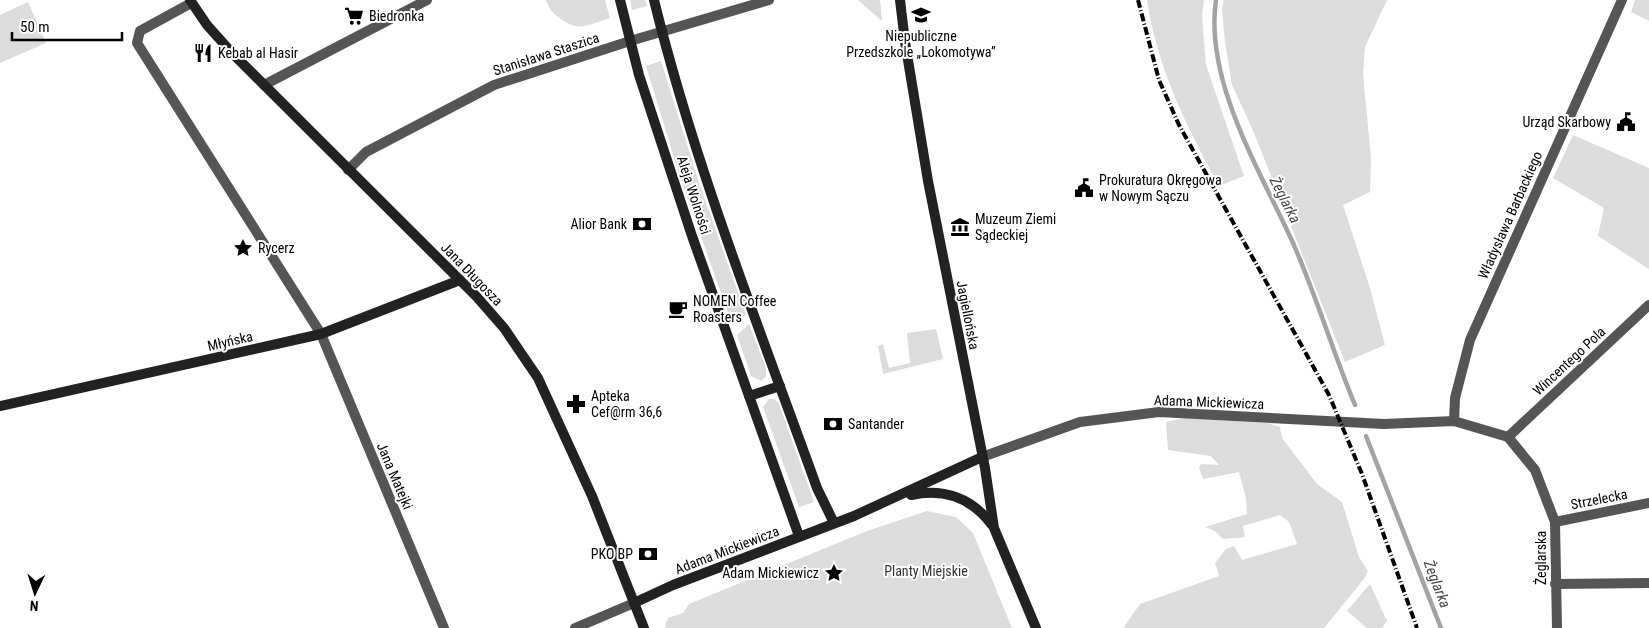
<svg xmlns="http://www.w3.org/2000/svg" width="1649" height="628" font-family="'Roboto Condensed',sans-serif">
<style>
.green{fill:#dcdcdc}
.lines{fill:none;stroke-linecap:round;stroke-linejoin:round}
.stream{stroke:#a3a3a3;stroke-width:4.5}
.street{stroke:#555;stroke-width:10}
.secondary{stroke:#222;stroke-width:10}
.rail{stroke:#000;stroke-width:4;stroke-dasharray:8 2.5 1 2.5;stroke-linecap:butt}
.labels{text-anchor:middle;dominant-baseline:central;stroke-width:4;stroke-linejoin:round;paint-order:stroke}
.poi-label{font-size:14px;fill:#000;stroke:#fff;text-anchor:start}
.street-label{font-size:14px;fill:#000;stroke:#fff}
.park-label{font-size:14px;fill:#333;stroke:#fff}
.water-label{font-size:15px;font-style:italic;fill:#444;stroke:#fff}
</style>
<rect width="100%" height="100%" fill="#fff"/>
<g class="green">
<path d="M 546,0 L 605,0 L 610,18 C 590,24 579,33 561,19 C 553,14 549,9 546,0 Z"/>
<path d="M 630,0 L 645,0 L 647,6 L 632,10 Z"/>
<path d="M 858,0 L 880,0 L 882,21 Z"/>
<path d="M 1147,0 L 1204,0 L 1202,15 L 1206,65 L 1244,176 L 1219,186 C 1187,127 1157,68 1147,0 Z"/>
<path d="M 1224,0 L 1387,0 L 1365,47 L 1363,74 L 1371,158 L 1370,192 L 1343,205 L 1370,288 L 1385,345 L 1345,362 L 1252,128 L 1232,85 L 1225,42 L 1222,9 Z"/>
<path d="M 1635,0 L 1649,0 L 1649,21 L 1631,12 Z"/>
<path d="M 28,2 L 46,43 L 0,63 L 0,15 Z"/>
<path d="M 661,61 L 699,183 L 746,315 L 732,324 L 680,177 L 646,66 Z"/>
<path d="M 1573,135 L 1649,168 L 1649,269 L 1598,236 L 1604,208 L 1553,178 Z"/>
<path d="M 749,324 L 766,368 L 766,376 L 761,381 L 751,376 L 737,335 Z"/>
<path d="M 936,329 L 943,359 L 883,374 L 878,346 L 883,344 L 889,368 L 910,363 L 907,333 Z"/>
<path d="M 769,399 L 775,399 L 779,404 L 814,502 L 799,507 L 763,407 Z"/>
<path d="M 1184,418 L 1268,423 L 1280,427 L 1282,438 L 1317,484 L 1342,502 L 1359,557 L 1368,571 L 1364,579 L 1324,628 L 1123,628 L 1140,604 L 1219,576 L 1215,563 L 1226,549 L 1234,546 L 1242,560 L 1297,544 L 1289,522 L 1280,515 L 1243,526 L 1245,537 L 1223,539 L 1215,531 L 1205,527 L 1247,514 L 1246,498 L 1239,472 L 1203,479 L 1199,468 L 1201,464 L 1219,465 L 1211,456 L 1168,450 L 1166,422 Z"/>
<path d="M 927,511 L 956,517 L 973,533 L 1012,628 L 666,628 L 665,625 L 668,618 L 683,613 L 689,604 L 867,531 Z"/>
<path d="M 1370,584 L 1387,621 L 1382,628 L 1367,628 L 1347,611 Z"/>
</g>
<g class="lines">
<g class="stream">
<path d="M 1216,0 C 1204,81 1261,172 1293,243 C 1316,295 1333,352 1355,405"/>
<path d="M 1366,436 L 1441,628"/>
</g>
<g class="street">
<path d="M 191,3 L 140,31 L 137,43 L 321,334 L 444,628"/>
<path d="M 264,85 L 427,0"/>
<path d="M 348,170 L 366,152 L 494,85 L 630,41 L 769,0"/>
<path d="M 1454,421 L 1455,398 L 1470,340 L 1622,0"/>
<path d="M 1508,437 L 1649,305"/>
<path d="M 982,457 L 1080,422 L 1159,412 L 1384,424 L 1454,421 L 1508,437 L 1535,470 L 1555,522 L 1557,628"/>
<path d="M 1555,522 L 1649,503"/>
<path d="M 1555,584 L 1649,583"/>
<path d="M 575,628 L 634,603"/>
</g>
<g class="secondary">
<path d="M 190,0 L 207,25 L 233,54 L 476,296 L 504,328 L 538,378 L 592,496 L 644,628"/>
<path d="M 620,0 L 639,75 L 692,236 L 799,536"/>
<path d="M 654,0 C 695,167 759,327 817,488 L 834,523"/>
<path d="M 900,0 L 905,42 L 928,181 L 985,468 L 994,528 L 1036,628"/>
<path d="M 749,396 L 780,386"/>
<path d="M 0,406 L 321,334 L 460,280"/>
<path d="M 911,495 C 944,488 972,498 992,525"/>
<path d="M 634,603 L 673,585 L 854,516 L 982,457"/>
</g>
<path class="rail" d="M 1138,0 L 1159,80 L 1179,125 L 1329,395 L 1362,474 L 1417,628"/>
</g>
<defs>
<g id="school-bare" transform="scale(1.5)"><path d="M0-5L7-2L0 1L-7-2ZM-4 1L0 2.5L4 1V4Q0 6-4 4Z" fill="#000" stroke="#fff" stroke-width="2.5" paint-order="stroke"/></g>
<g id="supermarket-bare" transform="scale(1.5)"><path d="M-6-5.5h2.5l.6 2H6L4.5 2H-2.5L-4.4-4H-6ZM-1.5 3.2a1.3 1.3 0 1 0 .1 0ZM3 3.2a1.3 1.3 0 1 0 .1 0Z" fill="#000" stroke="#fff" stroke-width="2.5" paint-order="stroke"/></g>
<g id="restaurant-bare" transform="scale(1.5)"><path d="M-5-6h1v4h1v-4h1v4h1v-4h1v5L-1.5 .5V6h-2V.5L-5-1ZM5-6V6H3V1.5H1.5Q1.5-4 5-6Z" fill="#000" stroke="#fff" stroke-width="2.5" paint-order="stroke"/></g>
<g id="civic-bare" transform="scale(1.5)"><path d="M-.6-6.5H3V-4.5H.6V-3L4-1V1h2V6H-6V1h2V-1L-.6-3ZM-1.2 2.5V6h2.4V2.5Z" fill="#000" stroke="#fff" stroke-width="2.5" paint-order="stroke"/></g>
<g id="bank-bare" transform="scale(1.5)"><path d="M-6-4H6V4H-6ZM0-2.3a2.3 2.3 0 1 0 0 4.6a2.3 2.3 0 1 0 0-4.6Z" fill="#000" stroke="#fff" stroke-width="2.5" paint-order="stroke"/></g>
<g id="museum-bare" transform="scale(1.5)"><path d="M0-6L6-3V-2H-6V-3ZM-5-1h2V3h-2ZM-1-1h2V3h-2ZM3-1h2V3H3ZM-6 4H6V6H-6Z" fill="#000" stroke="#fff" stroke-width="2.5" paint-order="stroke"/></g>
<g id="sight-bare" transform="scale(1.5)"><path d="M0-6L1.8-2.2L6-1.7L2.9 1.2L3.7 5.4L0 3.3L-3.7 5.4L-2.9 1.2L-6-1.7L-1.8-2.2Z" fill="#000" stroke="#fff" stroke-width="2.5" paint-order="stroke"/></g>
<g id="cafe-bare" transform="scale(1.5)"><path d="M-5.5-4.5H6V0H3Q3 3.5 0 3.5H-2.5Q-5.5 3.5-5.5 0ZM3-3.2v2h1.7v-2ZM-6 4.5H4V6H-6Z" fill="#000" stroke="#fff" stroke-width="2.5" paint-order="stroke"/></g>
<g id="pharmacy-bare" transform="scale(1.5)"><path d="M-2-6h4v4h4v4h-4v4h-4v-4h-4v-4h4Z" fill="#000" stroke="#fff" stroke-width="2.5" paint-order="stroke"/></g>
</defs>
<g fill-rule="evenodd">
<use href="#school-bare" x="921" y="15"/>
<use href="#supermarket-bare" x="354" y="16"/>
<use href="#restaurant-bare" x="203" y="53"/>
<use href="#civic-bare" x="1626" y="122"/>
<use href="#civic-bare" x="1084" y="188"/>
<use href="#bank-bare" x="642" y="224"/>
<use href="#museum-bare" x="960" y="227"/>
<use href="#sight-bare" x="243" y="248"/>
<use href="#cafe-bare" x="678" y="309"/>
<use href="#pharmacy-bare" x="576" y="404"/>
<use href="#bank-bare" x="833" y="424"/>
<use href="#bank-bare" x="648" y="554"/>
<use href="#sight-bare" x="834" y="573"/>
</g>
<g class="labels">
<g class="poi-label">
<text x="369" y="16">Biedronka</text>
<text x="921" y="36" text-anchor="middle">Niepubliczne<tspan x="921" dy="16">Przedszkole „Lokomotywa”</tspan></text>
<text x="218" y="53">Kebab al Hasir</text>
<text x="1611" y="122" text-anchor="end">Urząd Skarbowy</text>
<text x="1099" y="180">Prokuratura Okręgowa<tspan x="1099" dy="16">w Nowym Sączu</tspan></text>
<text x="975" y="219">Muzeum Ziemi<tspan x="975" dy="16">Sądeckiej</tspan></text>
<text x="627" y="224" text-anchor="end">Alior Bank</text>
<text x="258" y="248">Rycerz</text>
<text x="693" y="301">NOMEN Coffee<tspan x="693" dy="16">Roasters</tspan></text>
<text x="591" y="396">Apteka<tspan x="591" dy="16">Cef@rm 36,6</tspan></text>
<text x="848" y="424">Santander</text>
<text x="633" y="554" text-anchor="end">PKO BP</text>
<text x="819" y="573" text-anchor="end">Adam Mickiewicz</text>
</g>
<g class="street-label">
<text transform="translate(546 54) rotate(-18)">Stanisława Staszica</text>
<text transform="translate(694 195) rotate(72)">Aleja Wolności</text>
<text transform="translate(1510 215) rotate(-66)">Władysława Barbackiego</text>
<text transform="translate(472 274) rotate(46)">Jana Długosza</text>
<text transform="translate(968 315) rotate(79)">Jagiellońska</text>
<text transform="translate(230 341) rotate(-13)">Młyńska</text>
<text transform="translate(1569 361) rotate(-43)">Wincentego Pola</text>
<text transform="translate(1209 402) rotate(2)">Adama Mickiewicza</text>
<text transform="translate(395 476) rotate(67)">Jana Matejki</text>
<text transform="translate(1599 499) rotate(-11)">Strzelecka</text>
<text transform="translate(727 550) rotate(-21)">Adama Mickiewicza</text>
<text transform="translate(1541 558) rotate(-90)">Żeglarska</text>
</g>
<g class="park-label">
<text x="926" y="571">Planty Miejskie</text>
</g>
<g class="water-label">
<text transform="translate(1285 200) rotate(63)">Żeglarka</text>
<text transform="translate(1437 584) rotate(69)">Żeglarka</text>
</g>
</g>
<g transform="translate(35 593) rotate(184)" stroke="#ffffff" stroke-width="4" paint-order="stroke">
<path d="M0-4L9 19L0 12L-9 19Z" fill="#000000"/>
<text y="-8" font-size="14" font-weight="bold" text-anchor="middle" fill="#000000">N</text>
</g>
<path d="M12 32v8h110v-8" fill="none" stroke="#000000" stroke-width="2.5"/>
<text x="20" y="32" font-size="15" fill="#000000" stroke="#ffffff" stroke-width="4" paint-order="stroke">50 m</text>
</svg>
